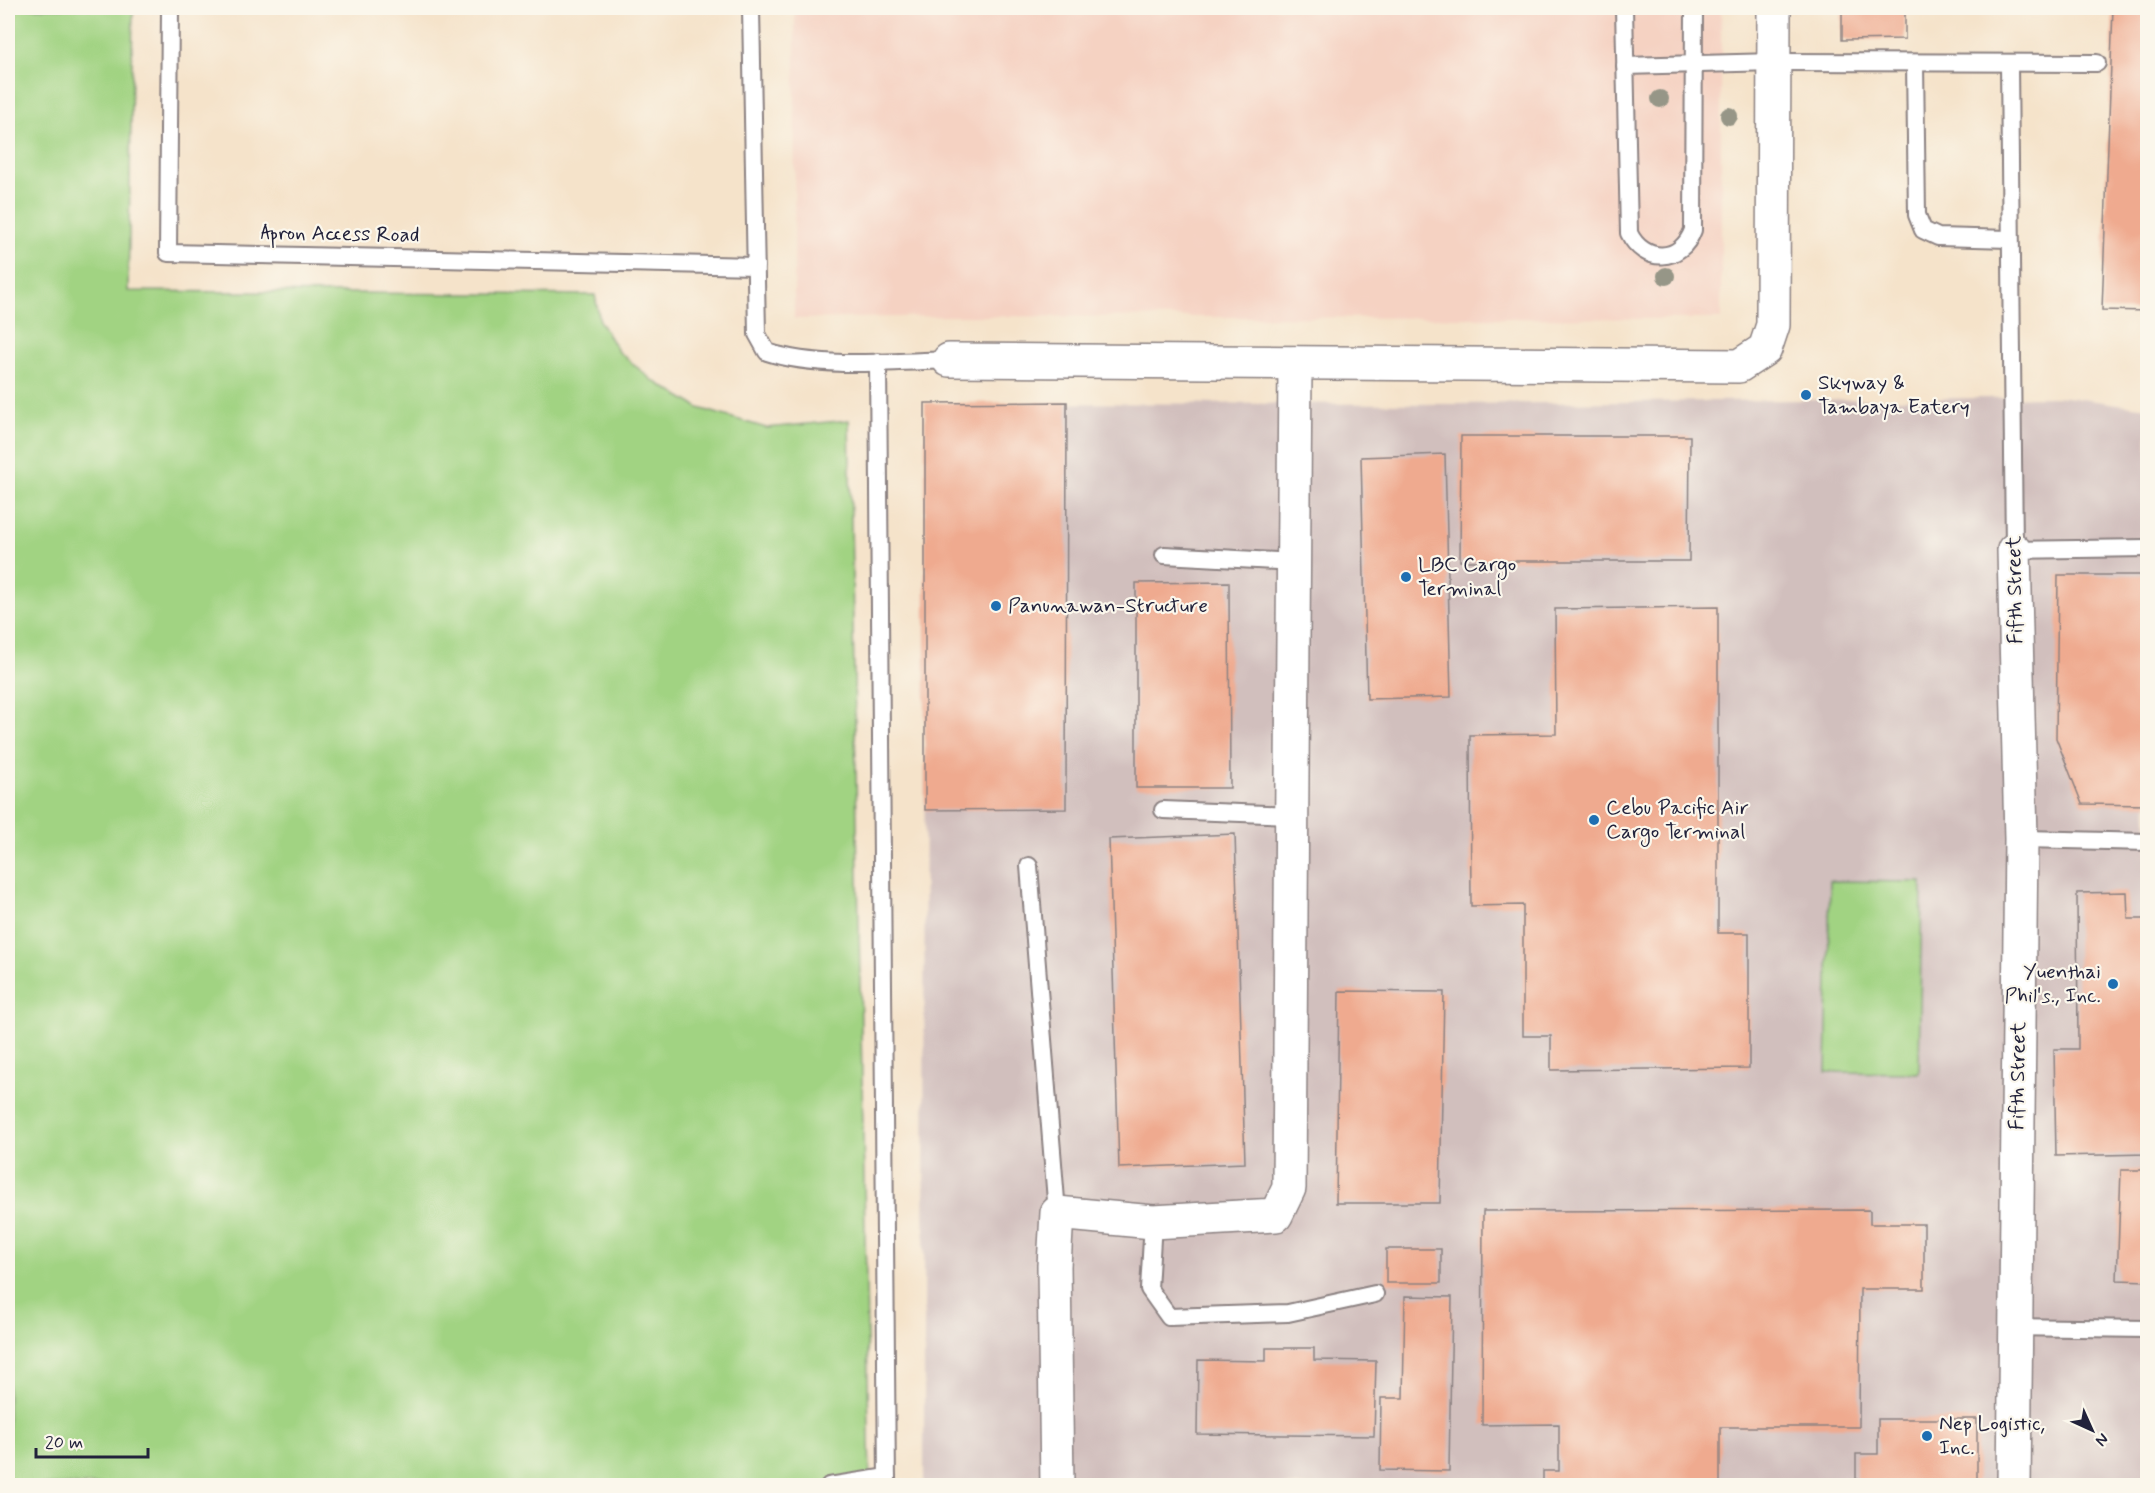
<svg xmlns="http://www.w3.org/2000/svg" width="2155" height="1493" font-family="Mynerve,sans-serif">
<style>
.built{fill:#f5d2c2}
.industrial{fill:#d1bfbd}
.green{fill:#a1d382;stroke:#627a5e;stroke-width:1.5}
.building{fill:#efaa8f}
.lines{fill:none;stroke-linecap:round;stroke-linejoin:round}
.lane-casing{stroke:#8c8282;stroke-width:20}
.street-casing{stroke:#8c8282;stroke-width:36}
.lane{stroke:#fff;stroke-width:16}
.street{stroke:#fff;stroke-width:33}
.tree{fill:#969687}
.poi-dot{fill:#1f6fb2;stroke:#fbf7ec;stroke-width:2}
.labels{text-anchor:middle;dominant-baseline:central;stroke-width:4.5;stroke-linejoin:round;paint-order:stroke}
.street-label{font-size:21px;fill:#22223b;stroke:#fbf7ec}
.poi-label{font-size:21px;fill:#22223b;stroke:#fbf7ec;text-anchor:start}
</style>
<rect width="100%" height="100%" fill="#fbf7ec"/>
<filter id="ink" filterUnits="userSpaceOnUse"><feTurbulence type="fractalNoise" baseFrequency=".0167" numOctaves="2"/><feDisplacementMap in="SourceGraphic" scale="12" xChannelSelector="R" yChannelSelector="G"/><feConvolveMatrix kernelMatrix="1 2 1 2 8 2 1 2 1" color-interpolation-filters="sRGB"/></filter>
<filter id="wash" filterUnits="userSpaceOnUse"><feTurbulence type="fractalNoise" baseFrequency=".008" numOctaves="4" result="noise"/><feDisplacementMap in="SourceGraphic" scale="24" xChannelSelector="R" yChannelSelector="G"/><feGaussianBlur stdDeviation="1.35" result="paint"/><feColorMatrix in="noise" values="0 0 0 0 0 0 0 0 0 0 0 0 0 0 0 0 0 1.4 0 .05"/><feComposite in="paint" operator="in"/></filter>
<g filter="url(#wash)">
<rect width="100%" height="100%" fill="#f5e3ca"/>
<path class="built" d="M 795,8 L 1721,8 L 1721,319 L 948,316 L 794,319 Z"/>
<path class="industrial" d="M 2066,397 L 2147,408 L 2147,1485 L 924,1486 L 925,403 L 1458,404 Z"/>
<g class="green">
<path d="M 8,8 L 133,8 L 128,291 L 595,295 L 600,322 L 618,351 L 652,380 L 699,408 L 766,428 L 849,420 L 870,1485 L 8,1485 Z"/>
<path d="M 1830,881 L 1922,882 L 1919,1073 L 1826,1072 Z"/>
</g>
<g id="blocks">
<g class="building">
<path d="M 1842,8 L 1905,8 L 1905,39 L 1842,40 Z"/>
<path d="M 2113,8 L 2148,8 L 2148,311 L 2102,310 Z"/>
<path d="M 1067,402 L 1066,809 L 925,810 L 925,403 Z"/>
<path d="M 1461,436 L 1690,436 L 1689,561 L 1460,561 Z"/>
<path d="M 1445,454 L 1451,697 L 1367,699 L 1361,457 Z"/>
<path d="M 2058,575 L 2148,575 L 2148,805 L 2082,804 L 2056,738 Z"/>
<path d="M 1229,582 L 1230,788 L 1136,788 L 1136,583 Z"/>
<path d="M 1718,607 L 1718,933 L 1749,933 L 1749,1068 L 1551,1070 L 1551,1036 L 1523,1036 L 1523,905 L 1471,906 L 1470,735 L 1556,734 L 1555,609 Z"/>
<path d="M 1235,834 L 1245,1163 L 1119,1168 L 1109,839 Z"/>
<path d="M 2127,892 L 2128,919 L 2148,919 L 2148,1154 L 2056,1156 L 2054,1049 L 2078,1049 L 2077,893 Z"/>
<path d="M 1339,991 L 1444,992 L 1440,1203 L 1336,1203 Z"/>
<path d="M 2121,1170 L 2148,1170 L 2148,1281 L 2117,1280 Z"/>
<path d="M 1870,1210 L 1870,1224 L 1924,1224 L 1924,1289 L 1860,1289 L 1859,1427 L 1720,1427 L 1720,1486 L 1543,1486 L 1543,1471 L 1559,1471 L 1559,1424 L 1482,1425 L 1483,1211 Z"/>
<rect x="1386" y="1249" width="55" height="34"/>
<path d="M 1405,1296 L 1452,1297 L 1449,1471 L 1380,1470 L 1381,1398 L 1403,1398 Z"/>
<path d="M 1266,1348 L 1314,1348 L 1314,1360 L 1376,1361 L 1374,1436 L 1197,1434 L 1198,1360 L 1266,1361 Z"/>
<path d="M 1878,1419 L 1977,1419 L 1977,1486 L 1856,1486 L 1856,1454 L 1878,1454 Z"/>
</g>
</g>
</g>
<g filter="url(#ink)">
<use href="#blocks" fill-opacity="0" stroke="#8c8282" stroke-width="1.5"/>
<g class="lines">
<g class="lane-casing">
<g id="lane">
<path d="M 170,8 L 168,253 L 756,266"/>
<path d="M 751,8 L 757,334 L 767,352 C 818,369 895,362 949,360"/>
<path d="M 1624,8 L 1629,233 C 1644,264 1681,263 1693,230 L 1694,8"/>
<path d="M 1915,63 L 1917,215 L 1923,230 L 1938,237 L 2010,239"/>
<path d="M 2009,64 L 2014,550 L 2148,548"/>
<path d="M 1625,66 L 1774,62 L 2097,63"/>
<path d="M 878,362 L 887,1486"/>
<path d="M 1164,555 L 1295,562"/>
<path d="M 1163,810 L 1292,815"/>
<path d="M 2021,839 L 2148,842"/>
<path d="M 1029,866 L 1057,1213"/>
<path d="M 1153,1222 L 1149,1289 L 1169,1317 L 1288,1313 L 1375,1294"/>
<path d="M 2015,1327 L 2148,1329"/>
<path d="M 829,1486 L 887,1477"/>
</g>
</g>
<g class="street-casing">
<g id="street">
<path d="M 949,360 L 1739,366 L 1765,349 L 1773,325 L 1774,8"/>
<path d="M 2014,550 L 2021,839 L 2014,1486"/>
<path d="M 1057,1486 L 1054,1266 L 1057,1213 L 1153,1222 L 1276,1215 L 1289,1188 L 1295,363"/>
</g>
</g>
<use href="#lane" class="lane"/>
<use href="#street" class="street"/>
</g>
<g class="tree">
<circle cx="1660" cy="99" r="9"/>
<circle cx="1729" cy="116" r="9"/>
<circle cx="1666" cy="276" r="9"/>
</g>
</g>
<g class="poi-dot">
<circle cx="1806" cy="395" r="6"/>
<circle cx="1406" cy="577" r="6"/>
<circle cx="996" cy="606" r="6"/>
<circle cx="1594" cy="820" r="6"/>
<circle cx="2113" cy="984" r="6"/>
<circle cx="1927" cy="1436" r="6"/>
</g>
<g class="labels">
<g class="street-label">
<text transform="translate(340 234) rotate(1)">Apron Access Road</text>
<text transform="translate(2015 590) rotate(-91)">Fifth Street</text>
<text transform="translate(2018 1076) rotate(-89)">Fifth Street</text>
</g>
<g class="poi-label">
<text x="1818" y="383">Skyway &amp;<tspan x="1818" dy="24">Tambaya Eatery</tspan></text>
<text x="1418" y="565">LBC Cargo<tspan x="1418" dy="24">Terminal</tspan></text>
<text x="1008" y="606">Panunawan-Structure</text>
<text x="1606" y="808">Cebu Pacific Air<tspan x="1606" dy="24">Cargo Terminal</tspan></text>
<text x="2101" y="972" text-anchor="end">Yuenthai<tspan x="2101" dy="24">Phil's., Inc.</tspan></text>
<text x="1939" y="1424">Nep Logistic,<tspan x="1939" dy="24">Inc.</tspan></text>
</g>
</g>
<rect width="2155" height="1493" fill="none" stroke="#fbf7ec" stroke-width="30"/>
<g transform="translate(2092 1430) rotate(135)" stroke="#fbf7ec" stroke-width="4.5" paint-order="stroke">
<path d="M0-4.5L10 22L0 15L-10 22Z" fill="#22223b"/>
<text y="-9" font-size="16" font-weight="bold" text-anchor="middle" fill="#22223b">N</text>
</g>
<path d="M36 1448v9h112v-9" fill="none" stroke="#22223b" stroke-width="3"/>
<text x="45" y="1448" font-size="18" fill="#22223b" stroke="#fbf7ec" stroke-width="4.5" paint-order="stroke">20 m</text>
</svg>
